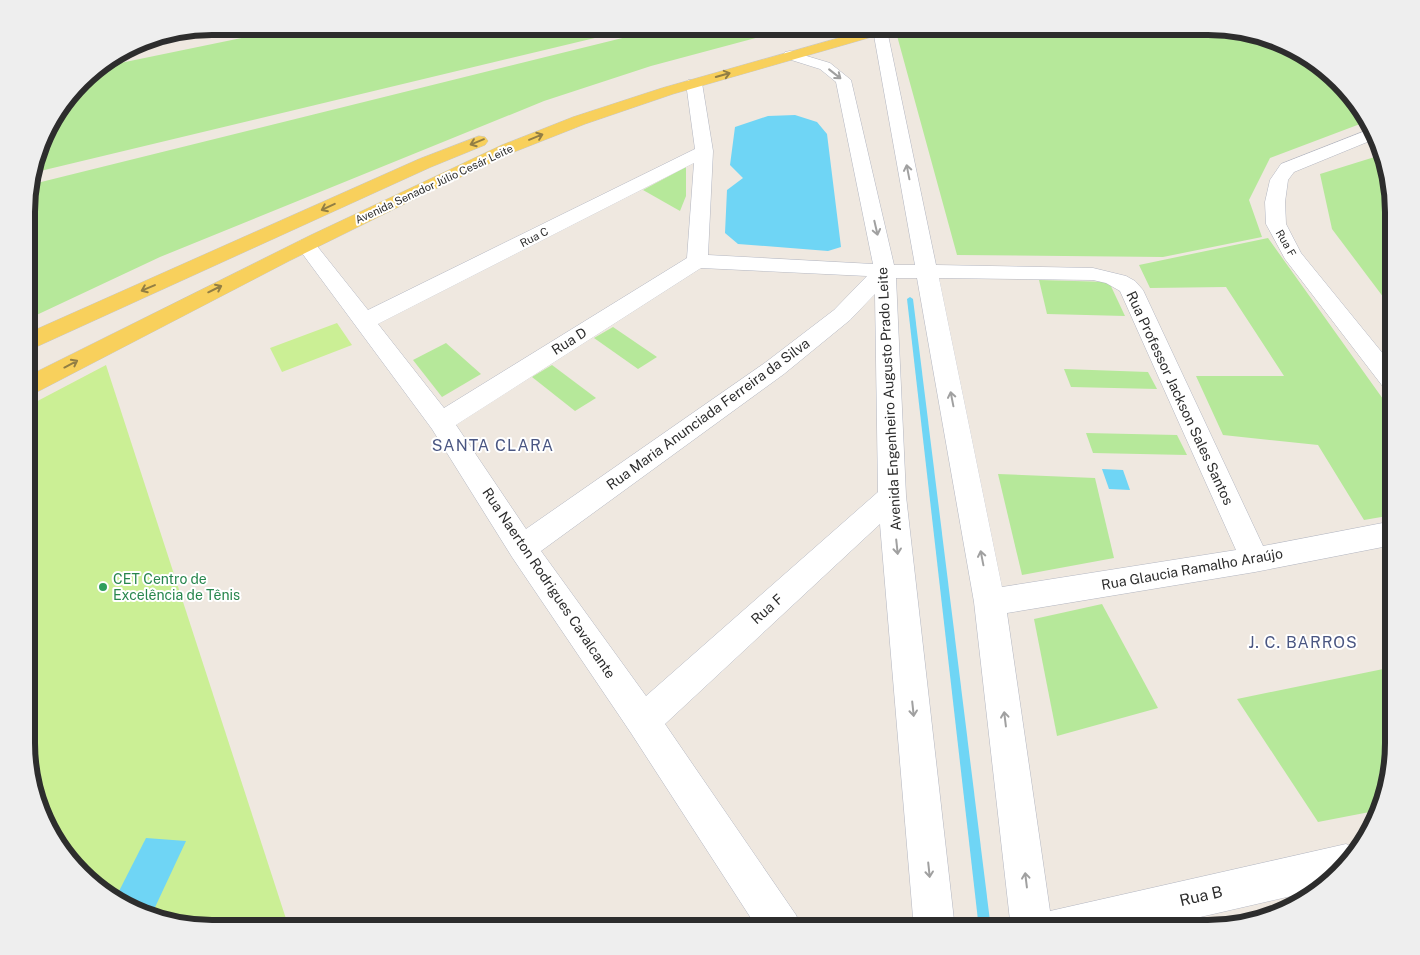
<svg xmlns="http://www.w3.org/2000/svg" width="1420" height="955" font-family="'Public Sans',sans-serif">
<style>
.green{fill:#b6e89a}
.pitch{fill:#cbef95}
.water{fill:#6fd5f5}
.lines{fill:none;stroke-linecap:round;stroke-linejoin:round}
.stream{fill:#6fd5f5;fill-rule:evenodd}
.minor-casing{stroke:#b3b6c1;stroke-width:1}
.major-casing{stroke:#c8c8c8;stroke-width:1}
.minor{fill:#fff;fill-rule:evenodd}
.major{fill:#f8d05c;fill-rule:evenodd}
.oneway{stroke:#a0a0a0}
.oneway2{stroke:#927e44}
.leisure-dot{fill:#2e9e5b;stroke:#fff;stroke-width:2}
.labels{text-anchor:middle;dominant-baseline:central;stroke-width:4;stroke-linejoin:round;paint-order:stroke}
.far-street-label{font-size:11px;fill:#2d2d2d;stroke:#fff}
.street-label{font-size:14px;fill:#2d2d2d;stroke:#fff}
.leisure-label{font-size:14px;fill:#27864d;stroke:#fff;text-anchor:start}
.quarter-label{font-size:16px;letter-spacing:1px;fill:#4a5682;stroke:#fff}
.near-street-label{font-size:16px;fill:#2d2d2d;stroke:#fff}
.rim{fill:none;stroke:#2d2d2d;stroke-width:6}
</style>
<rect width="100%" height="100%" fill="#efe8e0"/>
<g class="green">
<path d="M 299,26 L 645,26 L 32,173 L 46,130 L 89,73 L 96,68 Z"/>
<path d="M 671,26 L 801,26 L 651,66 L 544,101 L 160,257 L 28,319 L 29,185 Z"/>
<path d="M 916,27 L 1220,27 L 1268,36 L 1321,64 L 1368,121 L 1270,158 L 1249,200 L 1262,237 L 1163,257 L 957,255 L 896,32 Z"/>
<path d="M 1381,155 L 1393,200 L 1393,310 L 1332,229 L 1320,174 Z"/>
<path d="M 686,167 L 686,196 L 680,211 L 643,190 Z"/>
<path d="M 1268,238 L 1393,413 L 1393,515 L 1364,520 L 1318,445 L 1223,435 L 1196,376 L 1284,376 L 1226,287 L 1150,288 L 1139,265 Z"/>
<path d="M 1039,280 L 1109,282 L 1125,316 L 1047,314 Z"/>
<path d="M 613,327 L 657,357 L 638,369 L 594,338 Z"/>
<path d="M 446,343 L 481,374 L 442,397 L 413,360 Z"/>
<path d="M 552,365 L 596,398 L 575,411 L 532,377 Z"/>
<path d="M 1064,369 L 1148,372 L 1157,389 L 1071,387 Z"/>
<path d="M 1086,433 L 1177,435 L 1187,455 L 1093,453 Z"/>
<path d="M 998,474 L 1095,478 L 1114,558 L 1022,575 Z"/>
<path d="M 1102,604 L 1158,708 L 1057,736 L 1034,619 Z"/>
<path d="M 1393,667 L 1393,755 L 1384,803 L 1380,810 L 1318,822 L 1237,699 Z"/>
</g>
<g class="pitch">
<path d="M 337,323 L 352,345 L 282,372 L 270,348 Z"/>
<path d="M 106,365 L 289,928 L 200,928 L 152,919 L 99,891 L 51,836 L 28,767 L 28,406 Z"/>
</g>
<g class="water">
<path d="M 795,115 L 817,122 L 827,134 L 841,247 L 828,251 L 738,244 L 725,233 L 727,190 L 743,178 L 730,165 L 735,127 L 768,116 Z"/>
<path d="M 1102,469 L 1123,470 L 1130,490 L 1109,489 Z"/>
<path d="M 146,838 L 186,841 L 150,918 L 115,899 Z"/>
</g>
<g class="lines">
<g class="stream">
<path d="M 767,26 L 771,26 L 765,33 L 763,33 Z"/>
<path d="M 910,297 L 913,299 L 991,929 L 979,929 L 907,299 Z"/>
</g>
<g class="minor-casing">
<g id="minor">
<path d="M 875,27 L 885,27 L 887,30 L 936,265 L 1093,268 L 1126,276 L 1135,281 L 1143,290 L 1263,546 L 1393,521 L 1393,545 L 1255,572 L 1007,613 L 1050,911 L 1346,844 L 1359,850 L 1356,856 L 1313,891 L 1148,929 L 1011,929 L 974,602 L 917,278 L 896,278 L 906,496 L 955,929 L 914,929 L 880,524 L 665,724 L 796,915 L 802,929 L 758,929 L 631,733 L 512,557 L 432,429 L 296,245 L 299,241 L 306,239 L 313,241 L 368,310 L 695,149 L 686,83 L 688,80 L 700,80 L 702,83 L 713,151 L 708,255 L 873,264 L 836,82 L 820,69 L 785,58 L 783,55 L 785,52 L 790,51 L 830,63 L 851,80 L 894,265 L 915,265 L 873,30 ZM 694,163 L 687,258 L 444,408 L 378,324 ZM 701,268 L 867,276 L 834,310 L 766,362 L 526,529 L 456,425 ZM 939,278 L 1093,280 L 1106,283 L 1120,291 L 1236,550 L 1002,587 ZM 875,294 L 878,492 L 646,696 L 541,551 L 784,374 L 850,320 Z"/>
<path d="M 1373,128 L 1377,138 L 1294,172 L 1288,180 L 1285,202 L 1286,224 L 1301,253 L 1393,366 L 1393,390 L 1384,388 L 1285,259 L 1266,224 L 1265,202 L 1270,180 L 1281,164 Z"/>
</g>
</g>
<g class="major-casing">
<g id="major">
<path d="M 877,27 L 898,27 L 896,30 L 673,94 L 585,124 L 514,152 L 433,190 L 289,261 L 37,392 L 28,394 L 28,376 L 311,235 L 502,145 L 573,117 L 662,88 Z"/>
<path d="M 479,136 L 485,137 L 488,141 L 485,145 L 431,167 L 36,347 L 28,350 L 28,333 L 419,159 Z"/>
</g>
</g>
<use href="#minor" class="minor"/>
<use href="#major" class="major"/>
</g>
<defs><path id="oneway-shaft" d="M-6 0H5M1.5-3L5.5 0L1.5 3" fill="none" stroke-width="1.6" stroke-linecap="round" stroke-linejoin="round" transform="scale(1.25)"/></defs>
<g class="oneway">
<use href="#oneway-shaft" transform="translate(835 74) rotate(38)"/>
<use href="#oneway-shaft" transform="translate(908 172) rotate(-101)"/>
<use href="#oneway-shaft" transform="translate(876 228) rotate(77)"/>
<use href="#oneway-shaft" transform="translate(952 399) rotate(-101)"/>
<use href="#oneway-shaft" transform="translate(897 547) rotate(84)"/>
<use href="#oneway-shaft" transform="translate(982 558) rotate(-101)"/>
<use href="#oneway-shaft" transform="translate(913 709) rotate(84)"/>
<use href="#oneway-shaft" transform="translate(1005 719) rotate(-97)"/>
<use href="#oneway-shaft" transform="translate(929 870) rotate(84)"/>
<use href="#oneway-shaft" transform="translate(1026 880) rotate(-97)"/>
</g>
<g class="oneway2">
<use href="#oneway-shaft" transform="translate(723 75) rotate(-16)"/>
<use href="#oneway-shaft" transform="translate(536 137) rotate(-22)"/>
<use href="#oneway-shaft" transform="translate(477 142) rotate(158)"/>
<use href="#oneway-shaft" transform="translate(328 207) rotate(155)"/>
<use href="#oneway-shaft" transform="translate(148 288) rotate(157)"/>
<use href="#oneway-shaft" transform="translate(215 289) rotate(-26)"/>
<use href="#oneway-shaft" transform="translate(71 364) rotate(-28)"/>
</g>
<circle class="leisure-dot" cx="103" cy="587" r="5"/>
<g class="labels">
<g class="far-street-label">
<text transform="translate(434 184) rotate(-25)">Avenida Senador Júlio Cesár Leite</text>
<text transform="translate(534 237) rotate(-27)">Rua C</text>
<text transform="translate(1286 243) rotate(60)">Rua F</text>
</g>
<g class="street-label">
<text transform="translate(569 341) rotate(-32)">Rua D</text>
<text transform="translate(1180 398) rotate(65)">Rua Professor Jackson Sales Santos</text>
<text transform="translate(889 399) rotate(-93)">Avenida Engenheiro Augusto Prado Leite</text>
<text transform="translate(708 414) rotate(-36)">Rua Maria Anunciada Ferreira da Silva</text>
<text transform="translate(1192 569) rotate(-10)">Rua Glaucia Ramalho Araújo</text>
<text transform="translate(549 583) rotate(56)">Rua Naerton Rodrigues Cavalcante</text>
<text transform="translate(767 609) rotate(-42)">Rua F</text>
</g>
<g class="leisure-label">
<text x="113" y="579">CET Centro de<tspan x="113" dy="16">Excelência de Tênis</tspan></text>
</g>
<g class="quarter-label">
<text x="493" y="445">SANTA CLARA</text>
<text x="1303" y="642">J. C. BARROS</text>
</g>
<g class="near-street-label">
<text transform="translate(1201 896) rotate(-13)">Rua B</text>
</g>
</g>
<path d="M0 0H1420V955H0ZM212 35H1208A177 177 0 0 1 1385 212V743A177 177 0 0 1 1208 920H212A177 177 0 0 1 35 743V212A177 177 0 0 1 212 35Z" fill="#eee" fill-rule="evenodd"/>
<path class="rim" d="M212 35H1208A177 177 0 0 1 1385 212V743A177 177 0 0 1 1208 920H212A177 177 0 0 1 35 743V212A177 177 0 0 1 212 35Z"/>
</svg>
